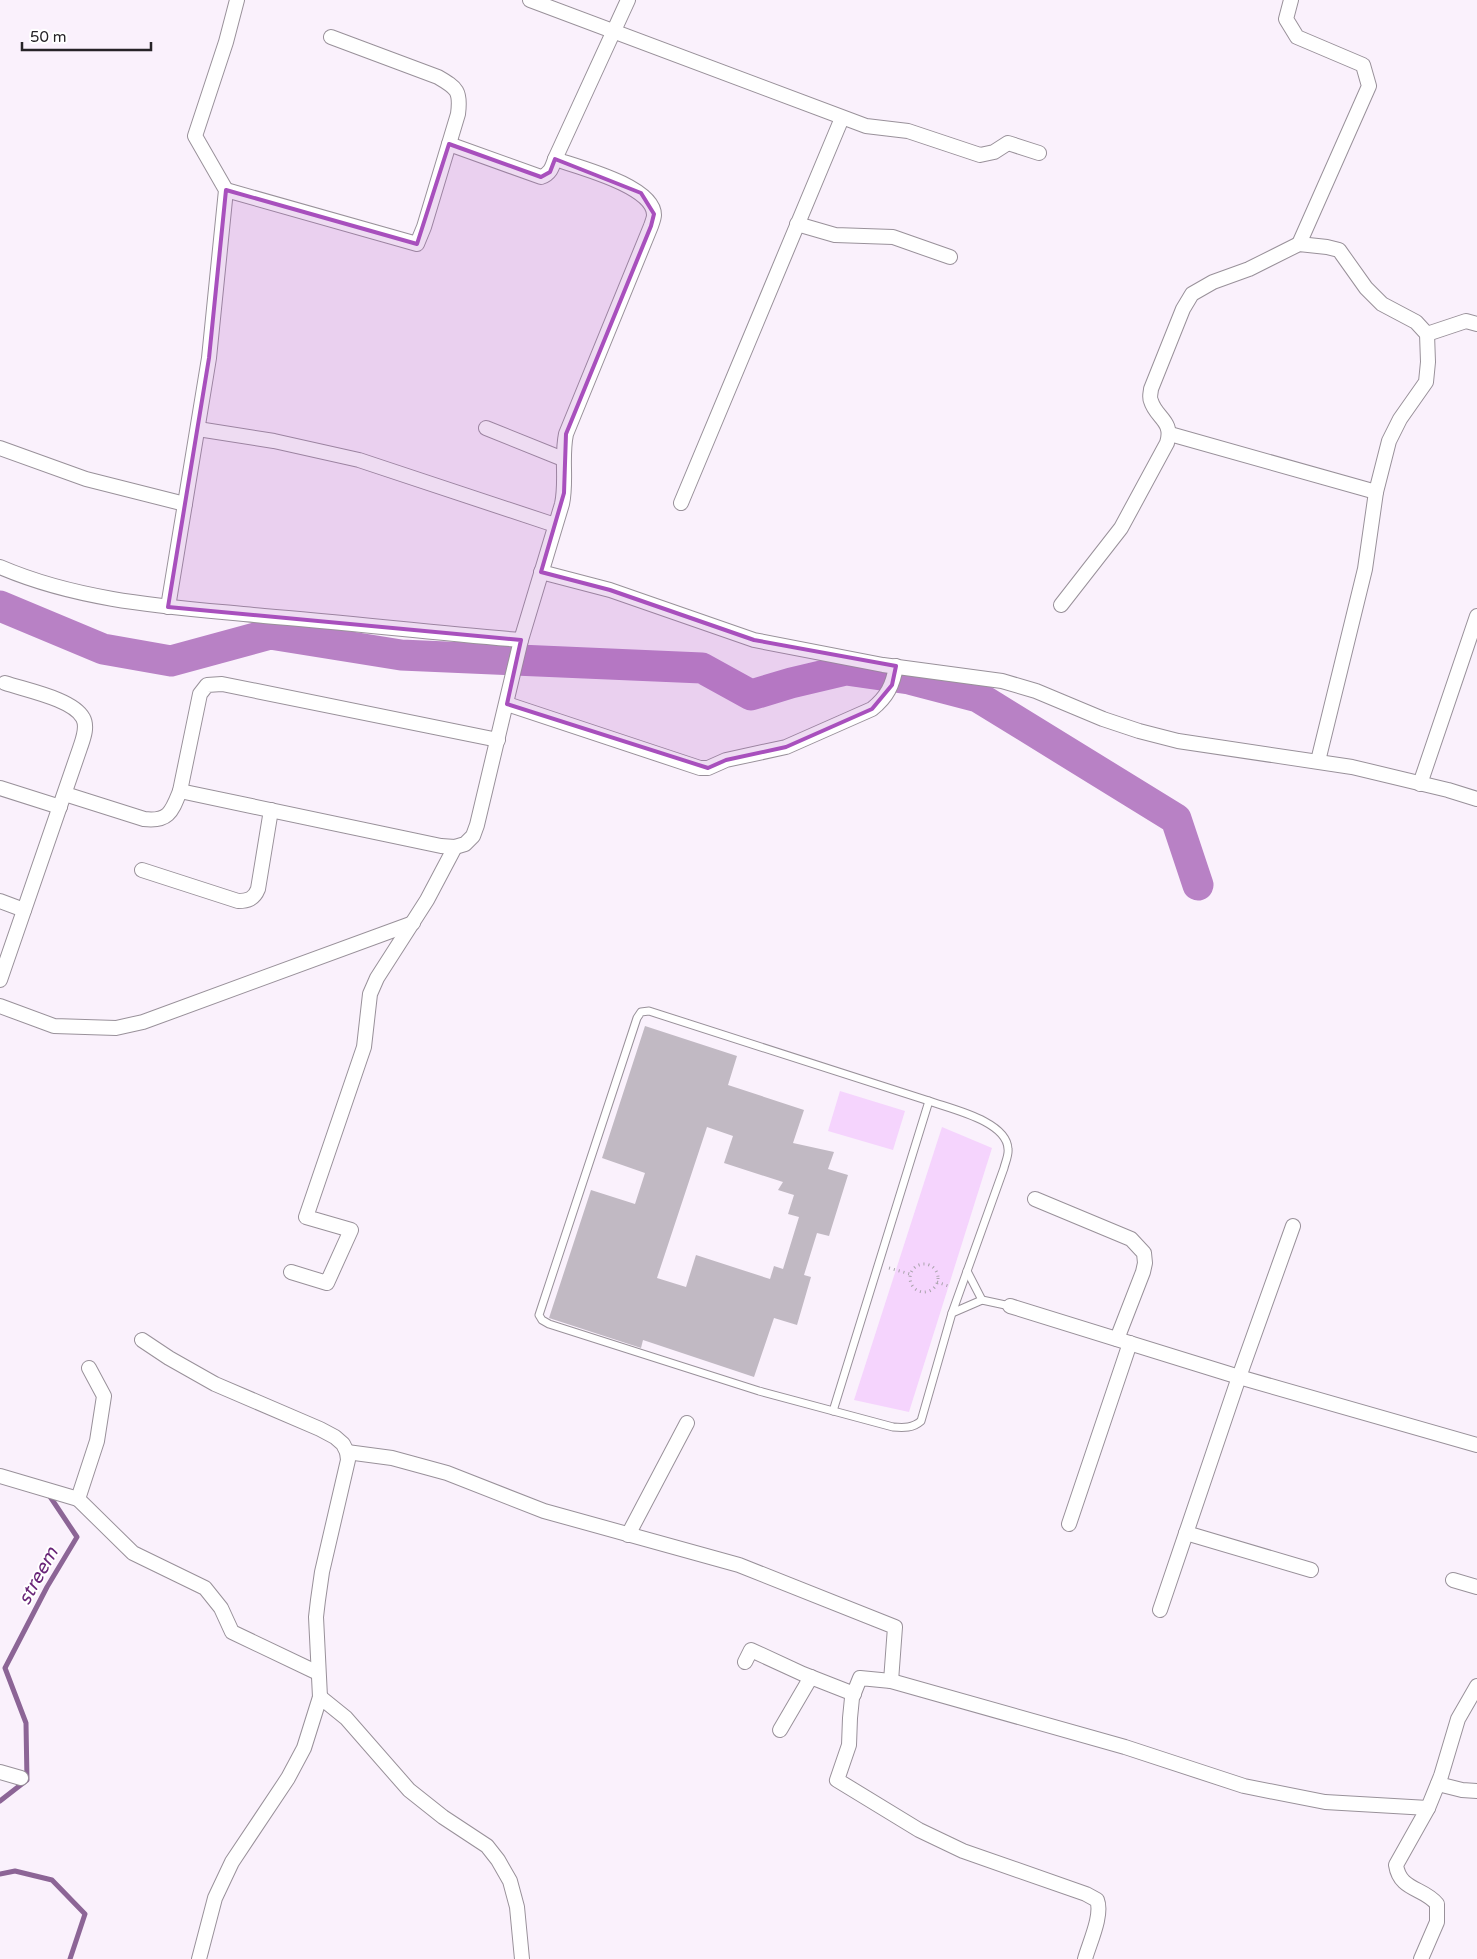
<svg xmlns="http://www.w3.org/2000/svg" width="1477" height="1959" font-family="'Varela Round',sans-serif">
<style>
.green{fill:#f5d4fd}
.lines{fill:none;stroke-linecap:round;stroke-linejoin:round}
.stream{stroke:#8c6596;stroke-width:5}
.river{stroke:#b881c5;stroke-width:31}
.building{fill:#c1b9c3;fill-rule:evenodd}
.lane-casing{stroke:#99919a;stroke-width:9}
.street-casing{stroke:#99919a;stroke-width:16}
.path{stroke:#a9a3ab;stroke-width:3;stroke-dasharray:1 4;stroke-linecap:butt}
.lane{stroke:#fff;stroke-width:7}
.street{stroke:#fff;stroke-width:14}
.marked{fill:#a850bd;fill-opacity:0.2;stroke:#a850bd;stroke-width:4;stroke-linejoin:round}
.labels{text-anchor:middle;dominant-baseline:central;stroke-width:4;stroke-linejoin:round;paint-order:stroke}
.water-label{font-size:19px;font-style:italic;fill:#692578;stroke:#fff}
</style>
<rect width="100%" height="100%" fill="#faf1fc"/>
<g class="green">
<path d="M 840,1091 L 905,1111 L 893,1150 L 828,1131 Z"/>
<path d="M 942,1127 L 992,1148 L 909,1412 L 854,1400 Z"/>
</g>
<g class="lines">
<g class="stream">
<path d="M 0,1801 L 27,1780 L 26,1723 L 5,1668 L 47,1587 L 77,1537 L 49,1495"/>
<path d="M 0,1874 L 15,1871 L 52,1880 L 85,1914 L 70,1959"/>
</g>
<path class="river" d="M 0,606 L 103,649 L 171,661 L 270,634 L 401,655 L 702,668 L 751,695 L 791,683 L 846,670 L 909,679 L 978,697 L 1176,819 L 1198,885"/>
</g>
<path class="building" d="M 645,1026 L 737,1056 L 728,1085 L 804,1110 L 793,1143 L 834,1152 L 828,1169 L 848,1175 L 829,1236 L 817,1233 L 804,1275 L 811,1277 L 797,1325 L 774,1318 L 754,1377 L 643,1340 L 641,1348 L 549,1318 L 591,1190 L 635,1204 L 645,1173 L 602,1158 ZM 707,1127 L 733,1136 L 724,1163 L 783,1182 L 778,1190 L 794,1195 L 788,1214 L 799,1217 L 783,1269 L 774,1266 L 770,1279 L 696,1255 L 686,1287 L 657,1278 Z"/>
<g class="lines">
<g class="lane-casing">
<g id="lane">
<path d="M 929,1101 L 649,1011 L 641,1012 L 637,1018 L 539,1315 L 542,1320 L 549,1324 L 759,1391 L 893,1427 C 904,1428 913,1428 921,1421 L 952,1313 L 982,1300 L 1010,1306"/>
<path d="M 967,1271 L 982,1300"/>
<path d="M 833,1411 L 929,1101 C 951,1109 1007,1121 1008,1149 C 1009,1155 1005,1163 1004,1168 L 952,1313"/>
</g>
</g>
<g class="street-casing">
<g id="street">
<path d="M 530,0 L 866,126 L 908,131 L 980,155 L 994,152 L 1008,143 L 1039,153"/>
<path d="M 1291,0 L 1286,19 L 1297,37 L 1363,65 L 1369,86 L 1299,244"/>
<path d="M 449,144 L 541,177 C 550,174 552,168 555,159"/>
<path d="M 226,190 L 417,244 L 424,227 L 458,114 C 461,91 457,88 438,77 L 331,37"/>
<path d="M 797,224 L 835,235 L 893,237 L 950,257"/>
<path d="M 1427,334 L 1466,321 L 1477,324"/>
<path d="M 486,428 L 563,459"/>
<path d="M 198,429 L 274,441 L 359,460 L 555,525"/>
<path d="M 1170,434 L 1376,492"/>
<path d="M 0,448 L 86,479 L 185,504"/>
<path d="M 681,503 L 842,118"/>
<path d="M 0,567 C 84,603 174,607 264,616 C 350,623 435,633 521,640"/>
<path d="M 541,572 L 610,590 L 754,640 L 883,665 L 1002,681 L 1036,691 L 1103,719 L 1139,731 L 1178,741 L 1352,767 L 1448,790 L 1477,799"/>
<path d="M 1061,605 L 1121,528 L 1167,443 C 1174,421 1156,418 1151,401 C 1149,397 1151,392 1151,389 L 1183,309 L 1192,294 L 1213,282 L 1249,269 L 1299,244 L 1327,247 L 1339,250 L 1366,288 L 1382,304 L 1416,322 L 1427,334 L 1428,362 L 1426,382 L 1400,419 L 1389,441 L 1376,492 L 1365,569 L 1318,761"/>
<path d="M 168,607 L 209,358 L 226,190 L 195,136 L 226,42 L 237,0"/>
<path d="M 507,704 L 700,768 L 708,768 L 726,760 L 786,747 L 872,709 C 887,697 893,685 896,666"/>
<path d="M 1420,784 L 1477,616"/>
<path d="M 0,788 L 60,807"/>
<path d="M 180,791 L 200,694 L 207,685 L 222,684 L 498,740"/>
<path d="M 65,794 L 144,819 C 169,822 172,811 180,791 L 441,846 L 455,847 L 465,844 L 473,836 L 477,825 L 521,640 L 562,504 C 567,481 561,458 566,434 L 651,226 C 652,223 654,218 654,215 C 654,186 578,167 555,159 L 628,0"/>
<path d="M 142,870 L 238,901 C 248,901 254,899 258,889 L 271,810"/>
<path d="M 0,901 L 24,910"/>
<path d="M 0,980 L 80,748 C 83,739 88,727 83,718 C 73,699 25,690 5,683"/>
<path d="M 0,1006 L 54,1026 L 116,1028 L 143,1022 L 413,923"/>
<path d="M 1035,1199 L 1131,1239 L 1144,1253 L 1145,1263 L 1143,1272 L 1117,1339"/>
<path d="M 291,1272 L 327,1283 L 351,1230 L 306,1217 L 364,1047 L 370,994 L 377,978 L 427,900 L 455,847"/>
<path d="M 1010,1306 L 1239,1377 L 1477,1445"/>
<path d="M 142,1340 L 169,1358 L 215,1384 L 320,1429 L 335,1437 L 343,1444 L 347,1452 L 348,1460 L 322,1572 L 318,1600 L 316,1617 L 320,1697"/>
<path d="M 89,1368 L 104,1396 L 97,1441 L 78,1499 L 133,1553 L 205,1588 L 221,1608 L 232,1632 L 318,1673"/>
<path d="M 347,1452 L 392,1458 L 447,1473 L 544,1511 L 739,1565 L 895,1627 L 891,1681"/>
<path d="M 0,1476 L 78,1499"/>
<path d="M 1069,1524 L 1130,1343"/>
<path d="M 1186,1533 L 1311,1570"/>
<path d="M 628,1535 L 687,1423"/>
<path d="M 1453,1580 L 1477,1587"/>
<path d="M 1160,1610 L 1239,1377 L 1293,1226"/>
<path d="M 745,1662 L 751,1650 L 803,1674 L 854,1694"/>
<path d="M 780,1730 L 811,1677"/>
<path d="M 0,1772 L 21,1778"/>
<path d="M 1438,1784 L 1462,1790 L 1477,1791"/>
<path d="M 199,1959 L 215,1898 L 232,1862 L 288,1778 L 304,1748 L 320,1697 L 346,1718 L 409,1790 L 443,1817 L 487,1846 L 498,1860 L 510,1881 L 517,1907 L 522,1959"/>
<path d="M 1085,1959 C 1089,1944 1103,1915 1097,1900 L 1086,1894 L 963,1851 L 919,1830 L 837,1780 L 849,1745 L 850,1718 L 852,1698 L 860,1678 L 891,1681 L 1125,1747 L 1244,1786 L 1325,1802 L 1428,1808"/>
<path d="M 1421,1959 L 1437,1922 L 1437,1904 C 1423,1887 1400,1891 1396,1865 L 1428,1808 L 1441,1776 L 1458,1719 L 1477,1686"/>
</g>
</g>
<g class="path">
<circle cx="924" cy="1278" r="14"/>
<path d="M 889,1268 L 910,1274"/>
<path d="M 937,1282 L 951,1287"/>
</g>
<use href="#lane" class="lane"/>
<use href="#street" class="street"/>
</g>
<path class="marked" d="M 449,144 L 541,177 L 550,172 L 555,159 L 641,193 L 654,214 L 651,226 L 566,434 L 564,493 L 541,572 L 610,590 L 754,640 L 896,666 L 892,685 L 872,709 L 786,747 L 726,760 L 708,768 L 507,704 L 521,640 L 168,607 L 209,358 L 226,190 L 417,244 Z"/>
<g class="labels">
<g class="water-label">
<text transform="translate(38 1576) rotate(-61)">streem</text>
</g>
</g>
<path d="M22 42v8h129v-8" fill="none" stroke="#262327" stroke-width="2.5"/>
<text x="30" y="42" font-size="15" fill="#262327" stroke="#ffffff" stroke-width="4" paint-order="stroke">50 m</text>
</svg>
